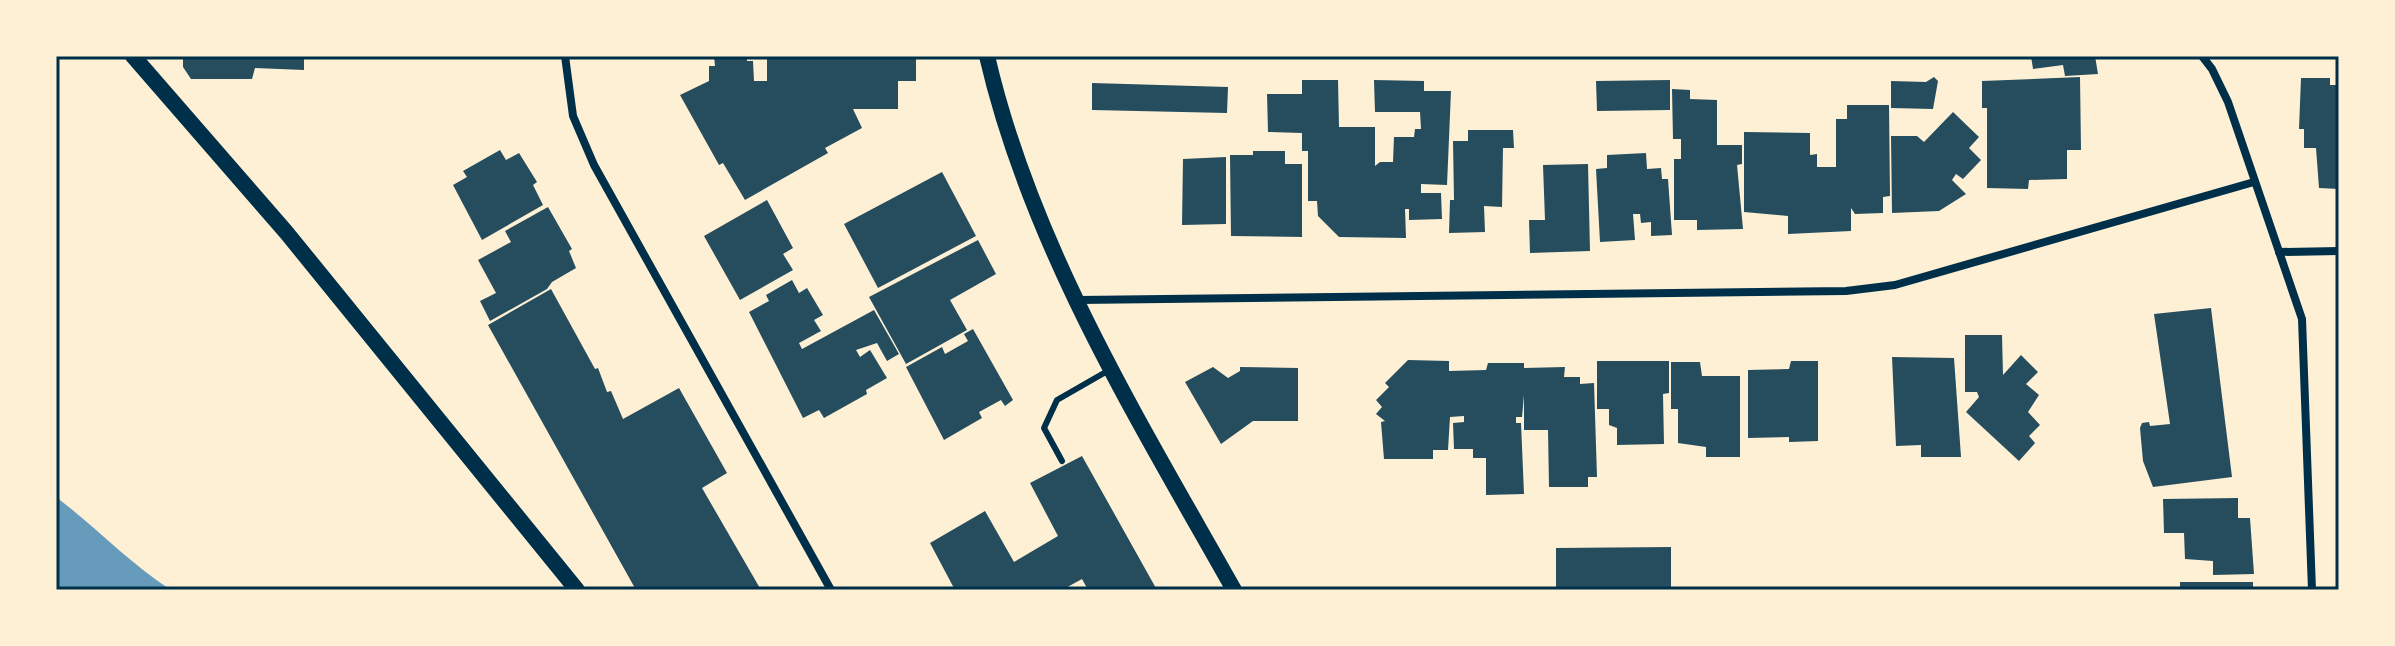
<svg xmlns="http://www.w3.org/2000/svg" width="2395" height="646" font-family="Karla,sans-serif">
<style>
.water{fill:#669bbc}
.building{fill:#264d5e}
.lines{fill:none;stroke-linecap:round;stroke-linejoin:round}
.service{stroke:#003049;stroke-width:6}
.minor{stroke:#003049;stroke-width:8}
.secondary{stroke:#003049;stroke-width:16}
.neatline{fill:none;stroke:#003049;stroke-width:3}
</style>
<rect width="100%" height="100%" fill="#fdf0d5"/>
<path class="water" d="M 56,497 C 96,527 129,563 171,590 L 56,590 Z"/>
<g class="building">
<path d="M 183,56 L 304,56 L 304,70 L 255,68 L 252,79 L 191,79 L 183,67 Z"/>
<path d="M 714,56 L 747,56 L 747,61 L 753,61 L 754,81 L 767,81 L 767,56 L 916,56 L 916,81 L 898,81 L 898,109 L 853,109 L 862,128 L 825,148 L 828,153 L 745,200 L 723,163 L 719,165 L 680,95 L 709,81 L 709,66 L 715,66 Z"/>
<path d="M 2031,56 L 2095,56 L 2098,74 L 2065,76 L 2063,65 L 2033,69 Z"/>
<path d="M 1934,77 L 1938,81 L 1933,109 L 1891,108 L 1891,81 L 1926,82 Z"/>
<path d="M 2080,77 L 2081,150 L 2067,150 L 2067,179 L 2029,180 L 2028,189 L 1987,188 L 1987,108 L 1982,108 L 1982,81 Z"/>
<path d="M 2301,78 L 2330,78 L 2330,85 L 2339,85 L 2339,189 L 2319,188 L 2316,148 L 2304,148 L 2304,129 L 2299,129 Z"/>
<path d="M 1302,80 L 1338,80 L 1339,127 L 1375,127 L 1375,166 L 1380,162 L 1393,162 L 1394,137 L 1414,137 L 1415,129 L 1421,129 L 1420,112 L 1375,112 L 1374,80 L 1424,81 L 1424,91 L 1451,91 L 1447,185 L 1421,184 L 1421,193 L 1441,193 L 1442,219 L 1409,220 L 1409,209 L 1405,209 L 1406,238 L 1339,237 L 1318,216 L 1317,201 L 1308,201 L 1308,151 L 1302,151 L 1302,133 L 1268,132 L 1267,94 L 1302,94 Z"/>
<path d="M 1670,80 L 1670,110 L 1597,111 L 1596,81 Z"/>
<path d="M 1092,83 L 1228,87 L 1227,113 L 1092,110 Z"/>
<path d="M 1672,89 L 1690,90 L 1690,99 L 1717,100 L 1717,145 L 1742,145 L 1742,164 L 1737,165 L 1743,229 L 1697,230 L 1697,220 L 1674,220 L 1674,159 L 1681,159 L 1681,139 L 1673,139 Z"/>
<path d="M 1847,105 L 1889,105 L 1890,196 L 1883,197 L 1883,213 L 1855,214 L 1851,208 L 1851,231 L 1788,234 L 1788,216 L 1744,212 L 1744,132 L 1810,133 L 1810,155 L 1817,154 L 1817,167 L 1836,167 L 1836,119 L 1847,119 Z"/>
<path d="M 1953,112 L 1979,137 L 1969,148 L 1981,160 L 1963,179 L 1956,174 L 1952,180 L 1966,194 L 1939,211 L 1892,213 L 1891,136 L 1917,136 L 1924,142 Z"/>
<path d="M 1468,130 L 1513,130 L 1514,148 L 1503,148 L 1502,207 L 1484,206 L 1485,232 L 1449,233 L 1450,200 L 1454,200 L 1453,141 L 1468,141 Z"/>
<path d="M 500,150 L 506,160 L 519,153 L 537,182 L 533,185 L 543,205 L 482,240 L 453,185 L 467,177 L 463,171 Z"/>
<path d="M 1253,151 L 1285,151 L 1285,164 L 1302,164 L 1302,237 L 1231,236 L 1230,155 L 1253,155 Z"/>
<path d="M 1646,153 L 1647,169 L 1661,168 L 1662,179 L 1668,179 L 1672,235 L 1651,236 L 1651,222 L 1641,223 L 1640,214 L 1633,214 L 1635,240 L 1600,242 L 1596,169 L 1607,168 L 1607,155 Z"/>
<path d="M 1226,157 L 1226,224 L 1182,225 L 1183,159 Z"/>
<path d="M 1588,164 L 1590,251 L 1530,253 L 1529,220 L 1545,220 L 1543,165 Z"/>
<path d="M 942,172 L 976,236 L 878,288 L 844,224 Z"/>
<path d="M 767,200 L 793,248 L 783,254 L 793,270 L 740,300 L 704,236 Z"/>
<path d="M 548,207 L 572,249 L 569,251 L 576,268 L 552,282 L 547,289 L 490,321 L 480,301 L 496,293 L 478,260 L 511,242 L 505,231 Z"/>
<path d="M 978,240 L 996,274 L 950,300 L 967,330 L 906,364 L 869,297 Z"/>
<path d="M 792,280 L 799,293 L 807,288 L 823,315 L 814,320 L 821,331 L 799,343 L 802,349 L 874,310 L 899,354 L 887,361 L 877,343 L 856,350 L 860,357 L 870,350 L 887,378 L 866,390 L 867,394 L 824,418 L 819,410 L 803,418 L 749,312 L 769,301 L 766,295 Z"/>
<path d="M 551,289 L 595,369 L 598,368 L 607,392 L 611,391 L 623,419 L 679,388 L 727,473 L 702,488 L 761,590 L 636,590 L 488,325 Z"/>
<path d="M 2211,308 L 2232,477 L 2153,487 L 2143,461 L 2140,428 L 2142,423 L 2149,422 L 2150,426 L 2170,424 L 2154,314 Z"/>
<path d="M 973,329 L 1013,400 L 1005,406 L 1001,400 L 979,412 L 982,418 L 944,440 L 906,367 L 942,347 L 945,354 L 968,341 L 964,334 Z"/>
<path d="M 1965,335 L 2002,335 L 2003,375 L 2021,355 L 2038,372 L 2026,384 L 2039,395 L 2028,412 L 2040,425 L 2029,436 L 2035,443 L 2019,461 L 1966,412 L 1979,397 L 1977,392 L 1965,392 Z"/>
<path d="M 1892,357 L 1954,358 L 1961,457 L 1921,457 L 1921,445 L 1896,446 Z"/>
<path d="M 1408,360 L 1449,361 L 1449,371 L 1486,370 L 1488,363 L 1524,363 L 1524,368 L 1565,367 L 1564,377 L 1580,377 L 1580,384 L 1594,383 L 1597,477 L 1588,477 L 1588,487 L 1549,487 L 1548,430 L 1524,430 L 1524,395 L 1522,417 L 1516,417 L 1516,423 L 1521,423 L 1524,494 L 1486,495 L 1486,458 L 1473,458 L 1473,449 L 1454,449 L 1453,423 L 1464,422 L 1464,416 L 1450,417 L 1448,450 L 1433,450 L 1433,459 L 1384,459 L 1381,422 L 1385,421 L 1376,414 L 1382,407 L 1376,400 L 1389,387 L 1385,383 Z"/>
<path d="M 1597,361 L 1669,361 L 1669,393 L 1663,394 L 1664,444 L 1617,445 L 1617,428 L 1609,425 L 1609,409 L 1597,409 Z"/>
<path d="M 1791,361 L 1818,361 L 1818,441 L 1789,442 L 1789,437 L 1748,438 L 1748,370 L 1789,369 Z"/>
<path d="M 1671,362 L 1700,362 L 1702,376 L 1740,376 L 1740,457 L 1706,457 L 1706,447 L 1678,443 L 1678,409 L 1671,409 Z"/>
<path d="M 1213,367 L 1228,378 L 1240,371 L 1240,367 L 1298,368 L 1298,421 L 1253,421 L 1221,444 L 1185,382 Z"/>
<path d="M 1082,456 L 1157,590 L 1088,590 L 1082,579 L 1062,590 L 955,590 L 930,543 L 985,511 L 1014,562 L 1058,536 L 1030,483 Z"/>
<path d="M 2238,498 L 2238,518 L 2250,518 L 2254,574 L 2213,575 L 2213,561 L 2185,559 L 2184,533 L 2164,533 L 2163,499 Z"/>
<path d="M 1671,547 L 1671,590 L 1556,590 L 1556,548 Z"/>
<rect x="2180" y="582" width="73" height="8"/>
</g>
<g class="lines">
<path class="service" d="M 1062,461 L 1044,428 L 1057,400 L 1111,369"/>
<g class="minor">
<path d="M 565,56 L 573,116 L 594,165 L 831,590"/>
<path d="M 2202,56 L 2212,69 L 2228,102 L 2302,319 L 2312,590"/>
<path d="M 2279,252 L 2339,251"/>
<path d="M 1078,300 L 1846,291 L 1895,285 L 2254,182"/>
</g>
<g class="secondary">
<path d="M 133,56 L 286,232 L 577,590"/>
<path d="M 987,56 C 1031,247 1139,421 1234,590"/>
</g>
</g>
<rect width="2395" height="646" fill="none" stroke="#fdf0d5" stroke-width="116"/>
<rect x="58" y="58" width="2279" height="530" class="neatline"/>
</svg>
